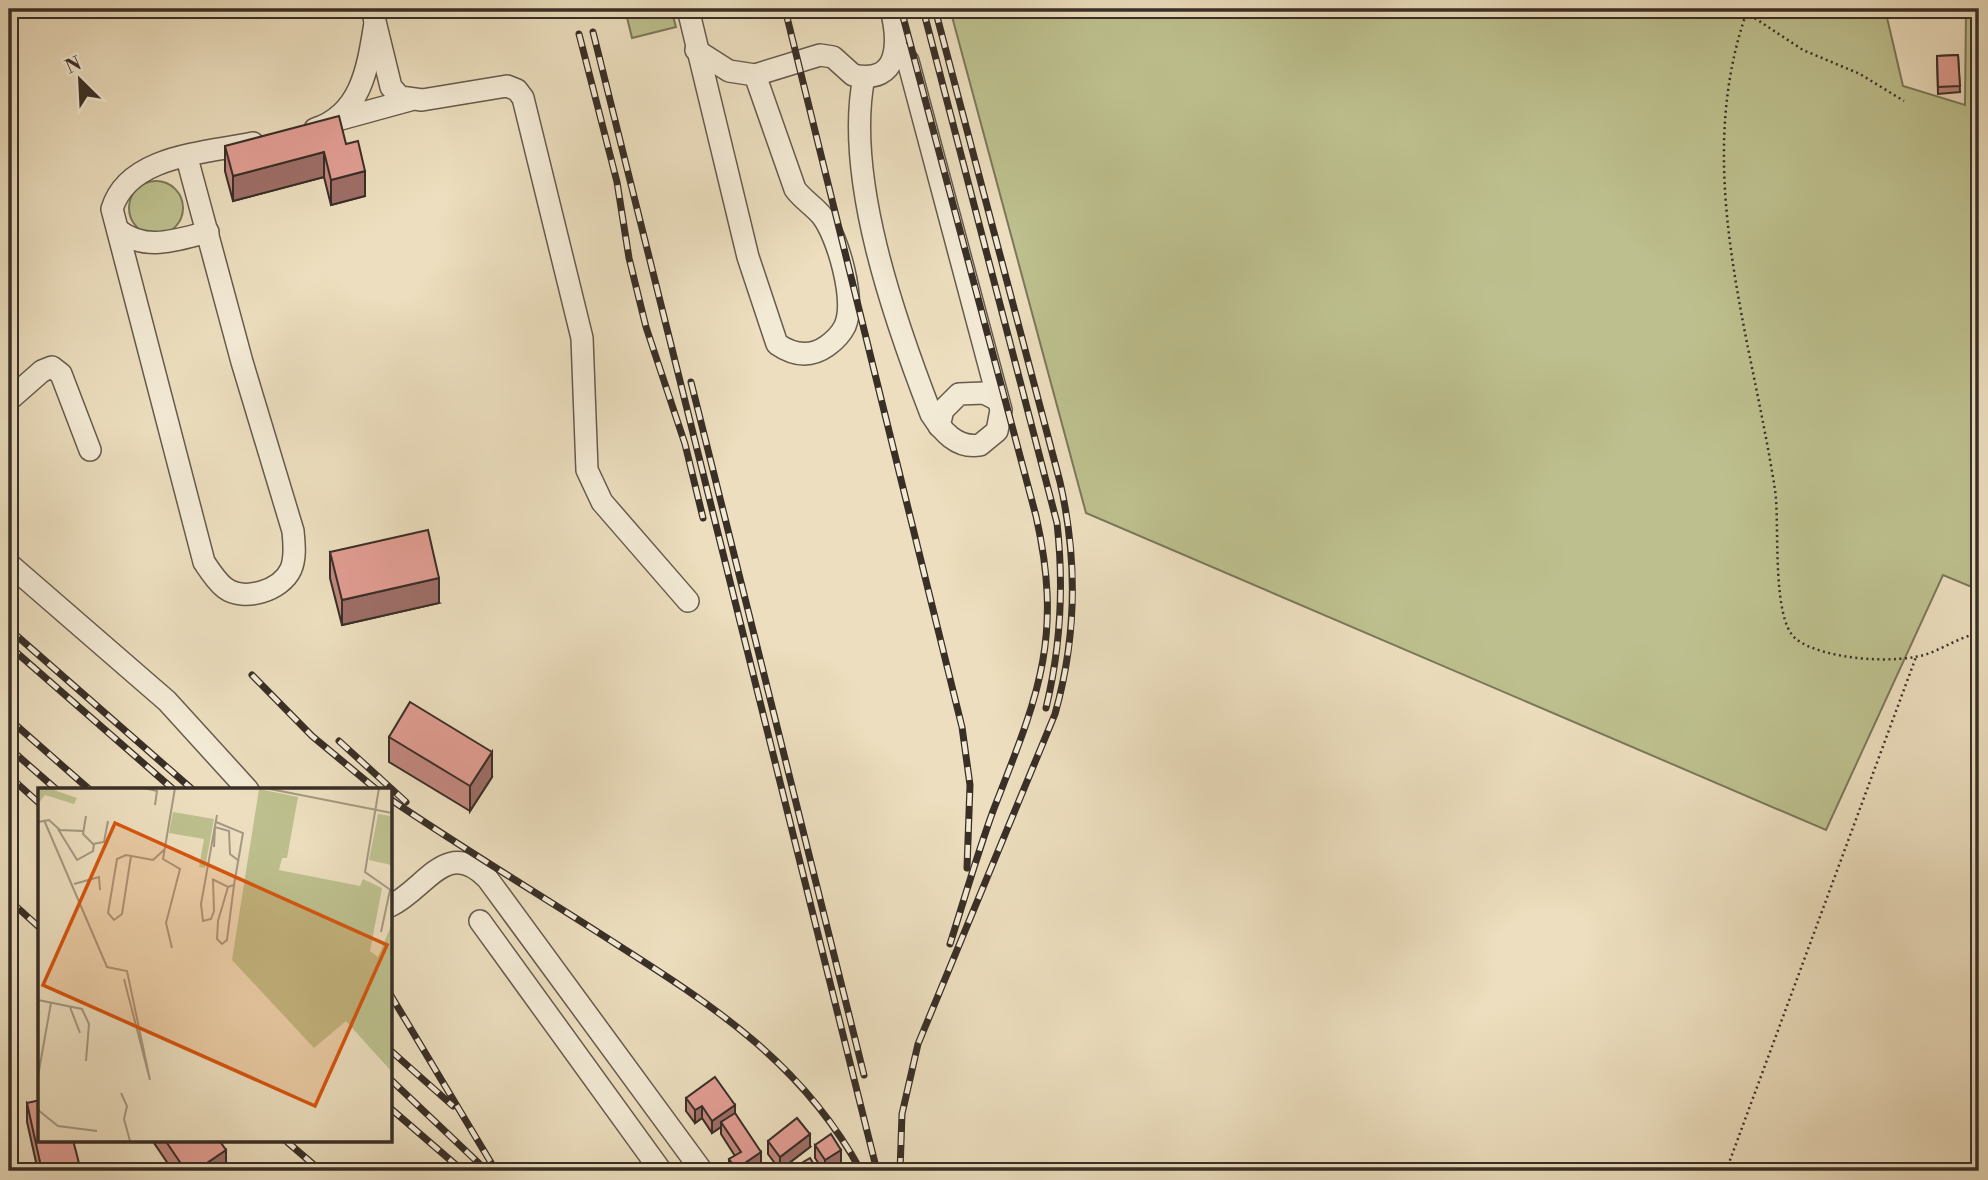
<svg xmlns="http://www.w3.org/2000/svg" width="1988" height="1180" font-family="'Libre Bodoni',serif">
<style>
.green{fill:#bdc08e;stroke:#7b785a;stroke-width:2}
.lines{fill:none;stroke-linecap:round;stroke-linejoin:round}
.minor-casing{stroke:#665b4d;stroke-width:24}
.path{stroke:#392f27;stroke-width:2.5;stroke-dasharray:2 3.5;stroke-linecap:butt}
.minor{stroke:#f3ead5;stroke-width:21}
.rail-casing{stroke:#392f27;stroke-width:7}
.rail{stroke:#f3ead5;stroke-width:4.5;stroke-dasharray:13;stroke-linecap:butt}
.wall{fill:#c2877e;stroke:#392f27;stroke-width:2}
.shaded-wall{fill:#9e6e67;stroke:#392f27;stroke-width:2}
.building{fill:#e19d93;stroke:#392f27;stroke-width:2}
.inset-road{fill:none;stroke:#a49882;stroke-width:2}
.view{fill:#d6550f;fill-opacity:0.15;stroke:#d6550f;stroke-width:3.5}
.inset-edge{fill:none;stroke:#392f27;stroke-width:3.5}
</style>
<rect width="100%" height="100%" fill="#ecdebe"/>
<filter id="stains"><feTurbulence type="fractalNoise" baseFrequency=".00286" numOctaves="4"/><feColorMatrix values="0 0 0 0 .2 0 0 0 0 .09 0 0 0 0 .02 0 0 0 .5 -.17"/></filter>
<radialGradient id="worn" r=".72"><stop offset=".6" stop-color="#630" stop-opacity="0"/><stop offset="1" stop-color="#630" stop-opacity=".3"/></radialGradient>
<g class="green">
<path d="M 625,9 L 671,9 L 676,27 L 632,38 Z"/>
<path d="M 950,9 L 1885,9 L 1903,86 L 1965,105 L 1966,9 L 1979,9 L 1979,590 L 1943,575 L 1826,830 L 1086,513 Z"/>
<circle cx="156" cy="208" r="27"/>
</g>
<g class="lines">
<g class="minor-casing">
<g id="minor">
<path d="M 372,9 L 391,87 L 400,97 L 422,100 L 507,86 L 517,90 L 523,98 L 582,338 L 587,470 L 602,502 L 688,601"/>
<path d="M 688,9 L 748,257 L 777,344 C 793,355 810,358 827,346 C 834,341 841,334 845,326 C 856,300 838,237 822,216 C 814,206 803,200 795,189 L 755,75"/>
<path d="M 696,50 L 729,71 L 755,75 L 820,55 L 833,57 L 853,75 C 901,85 899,41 891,9"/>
<path d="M 864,77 C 844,177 895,321 931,414 C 942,431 957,449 980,445 L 997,431 L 1001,410 L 908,61 L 896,48"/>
<path d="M 337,120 L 410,100"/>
<path d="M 315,129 C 362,114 368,66 375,23"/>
<path d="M 187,158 L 242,362 L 293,531 C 294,543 296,557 291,569 C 281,591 244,602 225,588 C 216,581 210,571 204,562 L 112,209 C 128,155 206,153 253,143"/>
<path d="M 118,230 C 146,252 176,240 208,232"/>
<path d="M 9,400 L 42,371 L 52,367 L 61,374 L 90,450"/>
<path d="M 939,426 L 943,410 L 959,394 L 984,393 L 998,400"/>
<path d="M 9,564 L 167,701 L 248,790"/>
<path d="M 390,906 C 426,889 446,837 487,878 L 702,1171"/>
<path d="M 480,921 L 661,1171"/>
</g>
</g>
<g class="path">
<path d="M 1741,9 L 1803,50 L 1860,74 L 1904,101"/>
<path d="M 1746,14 C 1692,171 1751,333 1775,490 C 1780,523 1771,619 1796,639 C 1823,660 1899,665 1930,653 C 1947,646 1961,637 1979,633"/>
<path d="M 1726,1171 L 1916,657"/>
</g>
<use href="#minor" class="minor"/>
<g class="rail-casing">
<g id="rail">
<path d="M 785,9 L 962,727 L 970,785 L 967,868"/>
<path d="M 901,9 L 1036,516 C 1064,640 1037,698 993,811 C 977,855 964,900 950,944"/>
<path d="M 923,9 L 1057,523 C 1064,586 1061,646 1046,708"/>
<path d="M 593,32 L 877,1171"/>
<path d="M 579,34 L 617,182 L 629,258 L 646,327 L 685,444 L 703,518"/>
<path d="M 691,382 L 864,1075"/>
<path d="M 9,629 L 193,790"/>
<path d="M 9,646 L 174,790"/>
<path d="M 252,675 L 312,736 L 377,790"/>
<path d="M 9,719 L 90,790"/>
<path d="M 339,741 L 406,802"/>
<path d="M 9,748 L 57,790"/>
<path d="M 9,776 L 40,804"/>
<path d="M 390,799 C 462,848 537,893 610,940 C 712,1005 802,1062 861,1171"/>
<path d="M 9,900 L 40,928"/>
<path d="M 390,994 L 496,1171"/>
<path d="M 390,1050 L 453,1106"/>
<path d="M 390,1079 L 487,1171"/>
<path d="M 390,1108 L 463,1171"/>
<path d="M 285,1140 L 321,1171"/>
<path d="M 900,1171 L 902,1114 L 918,1044 L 1055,714 C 1077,636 1078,561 1060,482 L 935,9"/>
</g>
</g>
<use href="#rail" class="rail"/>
</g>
<g class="wall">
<path d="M 1958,55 L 1960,92 L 1938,94 L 1937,56 Z"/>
<path d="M 346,144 L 365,196 L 331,205 L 324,177 L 233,201 L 225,171 L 225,146 Z"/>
<path d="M 330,552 L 439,603 L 342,625 L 330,578 Z"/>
<path d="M 389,737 L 492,777 L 470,811 L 389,762 Z"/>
<path d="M 686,1098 L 735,1113 L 761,1165 L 752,1171 L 729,1171 L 729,1159 L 735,1156 L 721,1134 L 721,1127 L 712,1133 L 702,1118 L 695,1123 L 686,1111 Z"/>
<path d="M 27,1103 L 81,1171 L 38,1171 L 27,1122 Z"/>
<path d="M 152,1140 L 219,1140 L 226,1169 L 223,1171 L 173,1171 Z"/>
<path d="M 768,1141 L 810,1147 L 780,1170 L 768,1154 Z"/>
<path d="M 815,1145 L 841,1163 L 828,1171 L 824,1171 L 815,1158 Z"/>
</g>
<g class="shaded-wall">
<path d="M 324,152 L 324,177 L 233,201 L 233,176 Z"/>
<path d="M 365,171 L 365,196 L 331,205 L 331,180 Z"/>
<path d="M 439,578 L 439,603 L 342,625 L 342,600 Z"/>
<path d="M 492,752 L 492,777 L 470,811 L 470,786 Z"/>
<path d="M 735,1105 L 735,1117 L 721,1122 L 721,1127 L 712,1133 L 712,1121 Z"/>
<path d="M 702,1106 L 702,1118 L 695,1123 L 695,1110 Z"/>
<path d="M 810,1134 L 810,1147 L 780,1170 L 780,1157 Z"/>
<path d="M 226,1150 L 226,1169 L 223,1171 L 195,1171 Z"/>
<path d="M 841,1150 L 841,1163 L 828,1171 L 825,1171 L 825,1160 Z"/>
<path d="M 761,1152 L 761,1165 L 752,1171 L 736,1171 L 736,1169 Z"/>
</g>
<g class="building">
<path d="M 1958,55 L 1960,86 L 1938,87 L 1937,56 Z"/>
<path d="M 339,116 L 346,144 L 358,141 L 365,171 L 331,180 L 324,152 L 233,176 L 225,146 Z"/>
<path d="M 428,530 L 439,578 L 342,600 L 330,552 Z"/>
<path d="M 410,702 L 492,752 L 470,786 L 389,737 Z"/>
<path d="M 715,1077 L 735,1105 L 712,1121 L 702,1106 L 695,1110 L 686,1098 Z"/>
<path d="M 40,1100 L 40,1140 L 73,1140 L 81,1171 L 42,1171 L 27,1103 Z"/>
<path d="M 735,1113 L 761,1152 L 736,1169 L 729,1159 L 741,1152 L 721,1122 Z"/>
<path d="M 797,1118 L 810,1134 L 780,1157 L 768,1141 Z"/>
<path d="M 831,1134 L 841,1150 L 825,1160 L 815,1145 Z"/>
<path d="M 165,1140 L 219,1140 L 226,1150 L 195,1171 L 186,1171 Z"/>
<path d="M 810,1158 L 818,1171 L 788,1171 Z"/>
</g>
<g transform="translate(38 788)">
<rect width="354" height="354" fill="#ecdebe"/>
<path d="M 0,0 L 10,0 L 39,10 L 36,16 L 7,7 L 0,16 ZM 221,1 L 260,9 L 249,70 L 244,70 L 241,82 L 322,98 L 325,91 L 344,100 L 332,163 L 340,169 L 353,138 L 353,283 L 308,233 L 276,260 L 194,172 ZM 135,24 L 176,31 L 167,80 L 161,79 L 166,51 L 131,45 ZM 340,26 L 353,28 L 353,77 L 331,72 Z" fill="#bdc08e"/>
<path class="inset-road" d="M 106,0 L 119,3 L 117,17M 227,0 L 354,25M 341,0 L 327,84 L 354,103M 48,28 L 45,46 L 55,56 L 66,54 L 70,33M 6,32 L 69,179 L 89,183 L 112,292 L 86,191M 0,34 L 11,32 L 22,42 L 45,43M 20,41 L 39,72 L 55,63 L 56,56M 176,59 L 177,39 L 191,43 L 192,66 L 201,73M 93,68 L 84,126 L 76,132 L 70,125 L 79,71 L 88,67 L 115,72 L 127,61M 174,91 L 190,99 L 196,97 L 205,45 L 178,34M 175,92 L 176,123 L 173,131 L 165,133 L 163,116 L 179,27M 36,96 L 61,89 L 62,102M 190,99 L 180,133 L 179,151 L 184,156 L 189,152 L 196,97M 343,144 L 352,102M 134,160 L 128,135 L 142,81 L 125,71 L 137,0M 0,212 L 44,221 L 51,236 L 48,273M 32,219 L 42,245M 0,288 L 13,215M 83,305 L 89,318 L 86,331 L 92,353M 0,322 L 20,338 L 59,343"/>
<path class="view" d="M 77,35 L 349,157 L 277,318 L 5,197 Z"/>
<rect width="354" height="354" class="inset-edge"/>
</g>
<rect width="1988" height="1180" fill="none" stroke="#ecdebe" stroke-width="35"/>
<rect x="10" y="10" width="1967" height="1159" fill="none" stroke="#392f27" stroke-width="3.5"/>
<rect x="18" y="18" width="1953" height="1145" fill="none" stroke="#392f27" stroke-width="2"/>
<g transform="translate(80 80) rotate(336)" stroke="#f3ead5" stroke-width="5" paint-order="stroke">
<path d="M0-5L12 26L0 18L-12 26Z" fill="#392f27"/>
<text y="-10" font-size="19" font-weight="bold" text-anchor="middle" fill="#392f27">N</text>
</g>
<rect width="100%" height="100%" filter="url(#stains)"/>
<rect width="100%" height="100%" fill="url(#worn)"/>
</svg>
